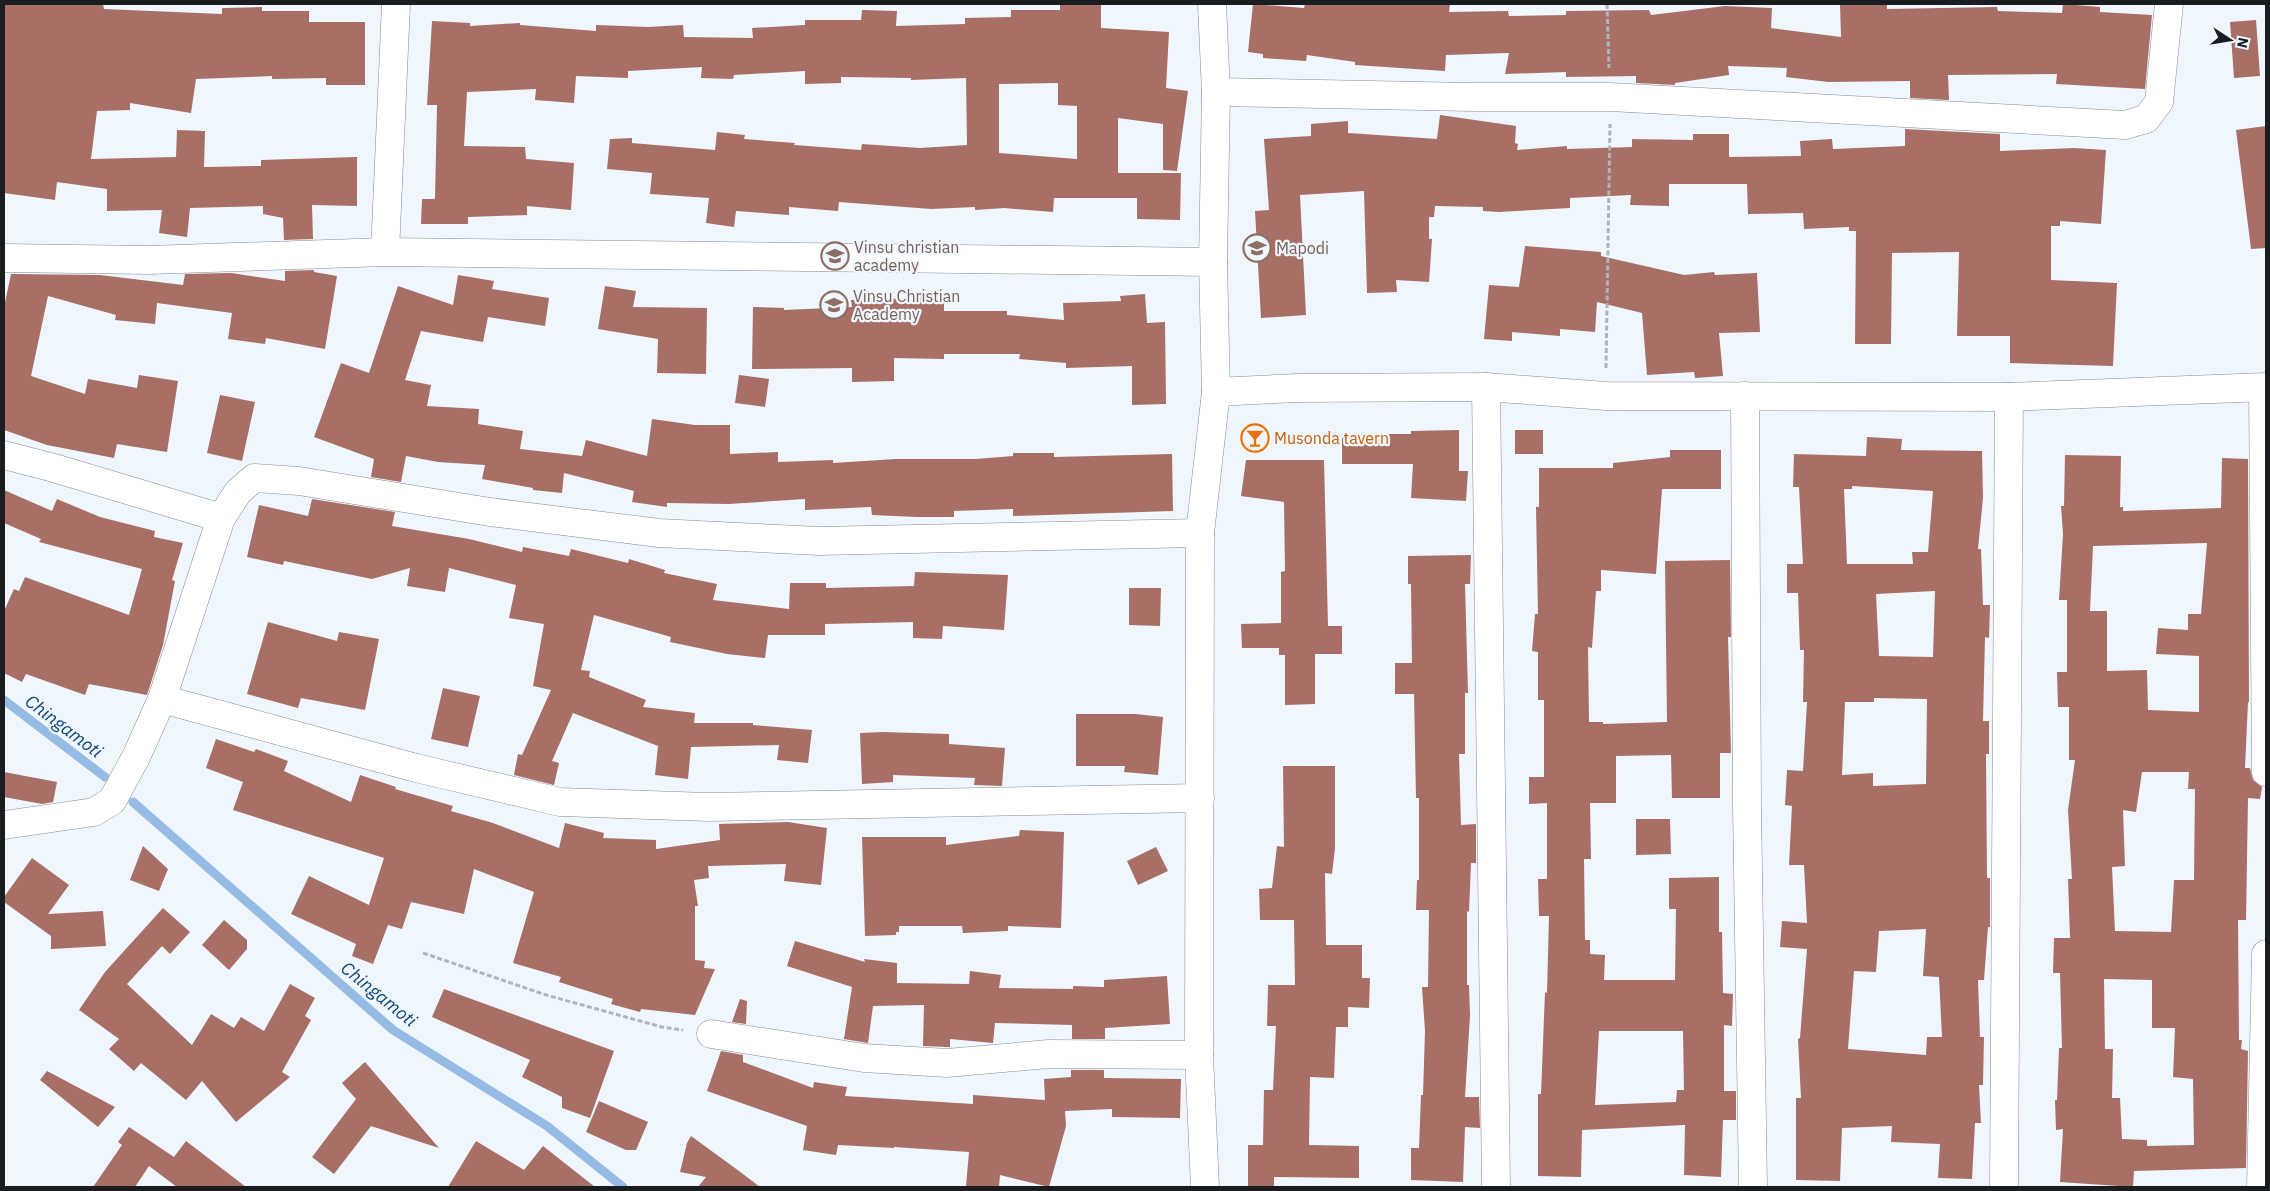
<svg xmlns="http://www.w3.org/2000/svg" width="2270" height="1191" font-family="'IBM Plex Sans',sans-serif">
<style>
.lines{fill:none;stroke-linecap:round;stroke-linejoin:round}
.stream{stroke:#96bce6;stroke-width:9}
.building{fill:#a76f66;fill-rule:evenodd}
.minor-casing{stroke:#858c94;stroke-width:29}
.path{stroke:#afb4bb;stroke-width:3;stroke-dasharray:5 2.5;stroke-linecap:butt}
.minor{stroke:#fff;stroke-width:28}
.labels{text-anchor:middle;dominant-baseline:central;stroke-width:4.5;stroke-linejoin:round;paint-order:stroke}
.education-label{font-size:16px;fill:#785e54;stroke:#f0f6fe;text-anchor:start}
.food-label{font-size:16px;fill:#c56008;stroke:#f0f6fe;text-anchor:start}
.water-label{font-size:18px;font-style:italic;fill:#0d477a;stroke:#f0f6fe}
</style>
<rect width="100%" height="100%" fill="#f0f6fe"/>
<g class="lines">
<g class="stream">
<path d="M 4,700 L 105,777"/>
<path d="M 133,802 L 393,1030 L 547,1126 L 623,1187"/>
</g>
</g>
<g class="building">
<path d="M 4,4 L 103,4 L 104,9 L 222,14 L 222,8 L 262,7 L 262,11 L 309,11 L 309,22 L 365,22 L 365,85 L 326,85 L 326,78 L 272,79 L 272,76 L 196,79 L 191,113 L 130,103 L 130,110 L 97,111 L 91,159 L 176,157 L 177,130 L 205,131 L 204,167 L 261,166 L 261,160 L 357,157 L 357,206 L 312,205 L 313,239 L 284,240 L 283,218 L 263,214 L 263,206 L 190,208 L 187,237 L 159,233 L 162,210 L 107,211 L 107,189 L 57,182 L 55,200 L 4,193 Z"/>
<path d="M 1060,4 L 1101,4 L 1101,28 L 1169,32 L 1166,88 L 1188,91 L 1177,171 L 1163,170 L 1163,124 L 1118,118 L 1118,173 L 1181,173 L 1180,220 L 1137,219 L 1137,198 L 1054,198 L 1053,212 L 1004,208 L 975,210 L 975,207 L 931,209 L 839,202 L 838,211 L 789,207 L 789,215 L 736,211 L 734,227 L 706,223 L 709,198 L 650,194 L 652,173 L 607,169 L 610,139 L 632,138 L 632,143 L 715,150 L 717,132 L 745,135 L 744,139 L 795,143 L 794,145 L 861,150 L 862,144 L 920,148 L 967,145 L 966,78 L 911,80 L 911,78 L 841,77 L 841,83 L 805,84 L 805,71 L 734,75 L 733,79 L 701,78 L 702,67 L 628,71 L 628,78 L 576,76 L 574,103 L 535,100 L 536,89 L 467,92 L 464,146 L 525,147 L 526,159 L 574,163 L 571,210 L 527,206 L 527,215 L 468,217 L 468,224 L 421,224 L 422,199 L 435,199 L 437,105 L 427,105 L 432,21 L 470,23 L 470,26 L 520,23 L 520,25 L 596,31 L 596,25 L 648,27 L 683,25 L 684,37 L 753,38 L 752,28 L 805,25 L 805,20 L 861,20 L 862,10 L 897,11 L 896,26 L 965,24 L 965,18 L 1011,17 L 1011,10 L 1060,10 ZM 1058,83 L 1058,105 L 1077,106 L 1077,159 L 999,153 L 999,84 Z"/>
<path d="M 1253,4 L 1304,8 L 1305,4 L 1450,4 L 1449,12 L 1508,11 L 1509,16 L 1566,15 L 1566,11 L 1649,10 L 1651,15 L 1725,6 L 1772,8 L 1771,28 L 1841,37 L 1840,4 L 1887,4 L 1887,9 L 1997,7 L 1998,11 L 2062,13 L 2063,4 L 2100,7 L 2100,12 L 2152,15 L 2145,89 L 2056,84 L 2057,74 L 1948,75 L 1949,100 L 1910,98 L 1910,81 L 1828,82 L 1786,77 L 1787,68 L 1728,66 L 1729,75 L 1675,83 L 1675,85 L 1636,83 L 1636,76 L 1566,77 L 1566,72 L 1505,74 L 1509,53 L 1446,55 L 1445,71 L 1355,65 L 1355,62 L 1307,55 L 1306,61 L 1263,58 L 1263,54 L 1248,52 Z"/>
<path d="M 2256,20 L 2260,76 L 2234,78 L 2230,22 Z"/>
<path d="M 1440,115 L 1516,126 L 1515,143 L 1518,144 L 1517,150 L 1567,146 L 1567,149 L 1632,147 L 1632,139 L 1693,140 L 1693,134 L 1729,134 L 1729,157 L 1801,156 L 1800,141 L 1832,139 L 1833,149 L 1905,146 L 1905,129 L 2000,134 L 2000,151 L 2074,148 L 2106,150 L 2101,224 L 2060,221 L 2060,226 L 2051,226 L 2051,280 L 2117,283 L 2113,366 L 2010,363 L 2010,336 L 1957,336 L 1959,252 L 1892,253 L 1891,344 L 1855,344 L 1856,231 L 1849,231 L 1849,227 L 1804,229 L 1803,213 L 1748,214 L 1747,184 L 1669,184 L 1669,206 L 1630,205 L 1631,195 L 1570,198 L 1570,208 L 1499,212 L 1483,211 L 1483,207 L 1435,206 L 1434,217 L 1429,217 L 1429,239 L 1432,239 L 1429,282 L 1396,280 L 1397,292 L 1367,293 L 1364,191 L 1300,195 L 1306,315 L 1261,318 L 1255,211 L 1269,210 L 1264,139 L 1311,136 L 1311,124 L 1348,121 L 1348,133 L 1437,139 Z"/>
<path d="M 2266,126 L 2266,248 L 2251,249 L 2236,130 Z"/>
<path d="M 1525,246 L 1601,252 L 1601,256 L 1684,275 L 1714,272 L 1715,275 L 1757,273 L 1760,332 L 1719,333 L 1723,376 L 1695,378 L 1694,372 L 1647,375 L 1642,313 L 1597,302 L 1595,332 L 1560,329 L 1560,336 L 1512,332 L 1512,341 L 1484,339 L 1489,285 L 1519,287 Z"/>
<path d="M 314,270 L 314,272 L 337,276 L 325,349 L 266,338 L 265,344 L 228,339 L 232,313 L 157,303 L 155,324 L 115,320 L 116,315 L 48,296 L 31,376 L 85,394 L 88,379 L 137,388 L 139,375 L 178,381 L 167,452 L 117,444 L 114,458 L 47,445 L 4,430 L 4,307 L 11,274 L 100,275 L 183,285 L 185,274 L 231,273 L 285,281 L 285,271 Z"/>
<path d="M 458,275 L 494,281 L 492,289 L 549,298 L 545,326 L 488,317 L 483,342 L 421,331 L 405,380 L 431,385 L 427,406 L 479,409 L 478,424 L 523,431 L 520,449 L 582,456 L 586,440 L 647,456 L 652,419 L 695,425 L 730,425 L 730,454 L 778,452 L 778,462 L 833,460 L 833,463 L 896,459 L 976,459 L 1013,456 L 1013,453 L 1054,453 L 1054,457 L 1172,454 L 1173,511 L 1013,516 L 1013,509 L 954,511 L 954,517 L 916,517 L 872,515 L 871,507 L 805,510 L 805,499 L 729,504 L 667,503 L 667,507 L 632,502 L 634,491 L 564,473 L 562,493 L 533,490 L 533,488 L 482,479 L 485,465 L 438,462 L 406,456 L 401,482 L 371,477 L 374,459 L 314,437 L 341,363 L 369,373 L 398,286 L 453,305 Z"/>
<path d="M 605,286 L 636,291 L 633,307 L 707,308 L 706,374 L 657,373 L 658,339 L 598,329 Z"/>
<path d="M 914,292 L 944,292 L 944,311 L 1007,311 L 1007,315 L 1064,320 L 1063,303 L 1121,301 L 1120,296 L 1145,294 L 1147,323 L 1165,322 L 1166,404 L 1132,405 L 1132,366 L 1066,368 L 1066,363 L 1019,359 L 1020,354 L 944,354 L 944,359 L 894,358 L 894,381 L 852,382 L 852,368 L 752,369 L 753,307 L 784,308 L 784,310 L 852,307 L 851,300 L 914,298 Z"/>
<path d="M 739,375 L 769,379 L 765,407 L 735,403 Z"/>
<path d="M 220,395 L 255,402 L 242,461 L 207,453 Z"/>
<path d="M 1459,430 L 1459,471 L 1468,471 L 1466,501 L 1411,498 L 1413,464 L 1342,464 L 1342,434 L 1411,434 L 1411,431 Z"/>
<rect x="1515" y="430" width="28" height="24"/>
<path d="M 1867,437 L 1902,439 L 1901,450 L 1982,451 L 1983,498 L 1978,549 L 1981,549 L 1983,605 L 1990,605 L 1989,638 L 1985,637 L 1983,721 L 1989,721 L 1989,754 L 1986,754 L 1987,878 L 1990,878 L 1990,927 L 1988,927 L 1984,980 L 1978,980 L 1980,1037 L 1984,1037 L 1983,1085 L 1979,1085 L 1981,1123 L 1975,1123 L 1972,1179 L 1938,1178 L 1940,1144 L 1891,1142 L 1892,1126 L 1842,1128 L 1840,1181 L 1796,1180 L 1796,1098 L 1801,1098 L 1798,1039 L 1800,1038 L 1807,949 L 1780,947 L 1782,921 L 1807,923 L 1804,865 L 1789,865 L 1792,806 L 1785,805 L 1787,770 L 1803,771 L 1807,702 L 1803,702 L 1804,650 L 1800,650 L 1798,593 L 1787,593 L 1787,564 L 1803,564 L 1799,487 L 1793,487 L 1794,454 L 1866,456 ZM 1852,486 L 1933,491 L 1928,552 L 1912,552 L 1913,564 L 1847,564 L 1844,489 L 1852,489 ZM 1935,591 L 1933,657 L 1879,656 L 1876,594 ZM 1874,698 L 1927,699 L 1926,784 L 1873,786 L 1873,773 L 1842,775 L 1845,702 L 1874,702 ZM 1926,929 L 1923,976 L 1939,977 L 1942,1037 L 1927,1037 L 1926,1055 L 1848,1049 L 1854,971 L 1876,972 L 1879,931 Z"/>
<path d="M 1670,450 L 1721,450 L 1721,489 L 1662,489 L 1656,574 L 1601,570 L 1601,591 L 1596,591 L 1592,648 L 1588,647 L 1589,722 L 1603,722 L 1603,724 L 1667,722 L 1665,561 L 1730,560 L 1731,637 L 1728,637 L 1731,753 L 1720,753 L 1720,798 L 1672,798 L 1671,755 L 1616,756 L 1616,803 L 1590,803 L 1591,859 L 1584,859 L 1585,940 L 1590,940 L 1590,954 L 1605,955 L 1604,980 L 1675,980 L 1676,909 L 1669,909 L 1669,878 L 1719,877 L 1719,932 L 1722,932 L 1723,993 L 1733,994 L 1732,1026 L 1724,1025 L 1724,1091 L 1736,1091 L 1736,1120 L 1723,1120 L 1721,1177 L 1684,1175 L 1685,1125 L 1582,1130 L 1581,1177 L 1538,1176 L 1538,1094 L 1541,1094 L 1545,992 L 1547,993 L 1549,916 L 1539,916 L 1538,879 L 1547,879 L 1547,803 L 1529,804 L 1529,777 L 1544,777 L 1544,700 L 1538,700 L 1538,652 L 1532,651 L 1535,614 L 1538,614 L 1536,507 L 1539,507 L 1539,468 L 1613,468 L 1613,463 L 1670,457 ZM 1599,1031 L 1683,1031 L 1684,1090 L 1677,1090 L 1676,1102 L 1595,1105 Z"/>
<path d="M 2065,455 L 2121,456 L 2120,507 L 2123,507 L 2123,511 L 2221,508 L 2222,458 L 2248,459 L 2249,702 L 2248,702 L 2245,768 L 2250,768 L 2253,780 L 2262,787 L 2260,799 L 2248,798 L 2246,920 L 2238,920 L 2239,1040 L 2242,1040 L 2241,1049 L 2248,1051 L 2246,1168 L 2134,1171 L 2133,1187 L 2060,1182 L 2063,1129 L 2056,1130 L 2055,1100 L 2057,1100 L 2059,1048 L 2062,1048 L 2060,973 L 2053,973 L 2054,938 L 2070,938 L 2068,879 L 2072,879 L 2068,810 L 2075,760 L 2069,760 L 2069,707 L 2058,707 L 2057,672 L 2067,672 L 2067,600 L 2059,600 L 2063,534 L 2061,506 L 2064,506 ZM 2207,543 L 2201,614 L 2188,614 L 2188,630 L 2158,628 L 2156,654 L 2199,656 L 2199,712 L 2148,710 L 2147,670 L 2107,671 L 2107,611 L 2090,611 L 2093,546 ZM 2142,772 L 2189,772 L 2188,789 L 2195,789 L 2194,880 L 2174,880 L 2171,932 L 2115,931 L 2112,867 L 2125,866 L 2123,810 L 2136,812 ZM 2104,979 L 2152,980 L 2152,1028 L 2175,1028 L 2173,1077 L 2193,1079 L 2194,1145 L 2147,1146 L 2147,1140 L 2122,1139 L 2120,1098 L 2112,1098 L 2113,1049 L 2105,1049 Z"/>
<path d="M 1246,460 L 1324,460 L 1328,626 L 1342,626 L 1342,654 L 1315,654 L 1315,704 L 1285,705 L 1285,655 L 1279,655 L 1279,648 L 1242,648 L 1241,624 L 1281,623 L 1281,572 L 1285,571 L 1284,502 L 1241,496 Z"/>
<path d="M 4,490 L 52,511 L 57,499 L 100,517 L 155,531 L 154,537 L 183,543 L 172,580 L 175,581 L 163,645 L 147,695 L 89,684 L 85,695 L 26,674 L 22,682 L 4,673 L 4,611 L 14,589 L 19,591 L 25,577 L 129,615 L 142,569 L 39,542 L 41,539 L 4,523 Z"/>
<path d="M 312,499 L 395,512 L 392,526 L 469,539 L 522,552 L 523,547 L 569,556 L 571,549 L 628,563 L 629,559 L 665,570 L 664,573 L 717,584 L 713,600 L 789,609 L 790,583 L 826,583 L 826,588 L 914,586 L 915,572 L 1008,575 L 1004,630 L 943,626 L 942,639 L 913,638 L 913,622 L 825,624 L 825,635 L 768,635 L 765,658 L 727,654 L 670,642 L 671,637 L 594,615 L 581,670 L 590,671 L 589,677 L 646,700 L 643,707 L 695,713 L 694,723 L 753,723 L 753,725 L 812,730 L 808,763 L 777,760 L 779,745 L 691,747 L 688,779 L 655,775 L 658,746 L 573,713 L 552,761 L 559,763 L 554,785 L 514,775 L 518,754 L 522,755 L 551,690 L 533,686 L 544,624 L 509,618 L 516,585 L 449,568 L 445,592 L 407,586 L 410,568 L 372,579 L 284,561 L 283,565 L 247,557 L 259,505 L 308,516 Z"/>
<path d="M 1471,555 L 1470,584 L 1465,584 L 1468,693 L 1465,693 L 1465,754 L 1459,754 L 1461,825 L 1476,824 L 1476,863 L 1471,863 L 1469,912 L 1467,911 L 1467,985 L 1469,985 L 1470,1015 L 1465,1097 L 1479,1097 L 1480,1128 L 1465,1127 L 1463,1182 L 1411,1180 L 1411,1148 L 1419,1148 L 1421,1095 L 1423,1095 L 1425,1031 L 1422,987 L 1428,987 L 1429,910 L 1416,910 L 1417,880 L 1419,880 L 1419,798 L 1416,798 L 1414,694 L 1395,694 L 1395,663 L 1412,663 L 1411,584 L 1408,584 L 1408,556 Z"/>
<path d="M 1129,588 L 1161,588 L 1160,626 L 1129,625 Z"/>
<path d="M 268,622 L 337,641 L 339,632 L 379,639 L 365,710 L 301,698 L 298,708 L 247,694 Z"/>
<path d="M 443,688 L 480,696 L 468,747 L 431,739 Z"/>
<path d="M 1076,714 L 1136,714 L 1163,717 L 1158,775 L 1124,772 L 1125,766 L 1076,766 Z"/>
<path d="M 883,732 L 949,734 L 949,744 L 1005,748 L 1002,786 L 974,785 L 975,778 L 893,775 L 893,782 L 862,784 L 860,733 Z"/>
<path d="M 216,739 L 254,752 L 256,749 L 288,761 L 284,771 L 351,802 L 360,775 L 396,787 L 395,789 L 453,806 L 451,811 L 493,823 L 559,848 L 565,823 L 604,833 L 603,838 L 656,840 L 656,849 L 720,840 L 719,824 L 788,822 L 827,828 L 821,885 L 784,881 L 786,864 L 708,866 L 709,878 L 694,880 L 698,906 L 695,906 L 695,960 L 705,961 L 704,968 L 715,969 L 695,1015 L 641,1009 L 640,1012 L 611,1004 L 613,999 L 559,982 L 561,977 L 513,963 L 534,892 L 474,869 L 464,914 L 411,902 L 402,929 L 388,925 L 373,964 L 352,956 L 356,944 L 291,914 L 309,876 L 369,905 L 384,858 L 233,810 L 243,782 L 206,768 Z"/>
<path d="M 1283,766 L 1335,766 L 1335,848 L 1332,874 L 1325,873 L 1326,945 L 1362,945 L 1362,978 L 1370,978 L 1369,1008 L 1348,1007 L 1348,1027 L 1336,1027 L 1334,1078 L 1310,1077 L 1309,1145 L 1359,1146 L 1359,1178 L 1274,1177 L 1274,1187 L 1248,1187 L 1248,1145 L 1263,1145 L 1264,1090 L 1273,1090 L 1276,1026 L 1267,1026 L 1268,985 L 1295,985 L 1294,920 L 1260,920 L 1259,889 L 1272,888 L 1277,846 L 1284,847 Z"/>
<path d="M 4,772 L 57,782 L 53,802 L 42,804 L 4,797 Z"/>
<path d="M 1636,819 L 1670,819 L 1671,854 L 1636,855 Z"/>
<path d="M 1020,830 L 1064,832 L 1061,928 L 1008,926 L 1008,931 L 963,933 L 962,926 L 899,926 L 899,932 L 896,932 L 896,935 L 865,936 L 862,837 L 946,837 L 946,845 L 1019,836 Z"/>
<path d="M 143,846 L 168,869 L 159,891 L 130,880 Z"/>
<path d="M 1156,847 L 1168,871 L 1138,885 L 1127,861 Z"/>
<path d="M 32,858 L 69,885 L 48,914 L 103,911 L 106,946 L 51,949 L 51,936 L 4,902 L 4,897 Z"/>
<path d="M 163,908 L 190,932 L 170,954 L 162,946 L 127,984 L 192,1045 L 211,1014 L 234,1028 L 241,1017 L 264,1031 L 290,984 L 315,998 L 305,1016 L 311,1020 L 282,1072 L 290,1077 L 236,1122 L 202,1081 L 186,1100 L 141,1063 L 134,1071 L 109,1049 L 119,1039 L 79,1010 L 105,972 Z"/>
<path d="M 224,920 L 247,940 L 247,949 L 229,970 L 202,945 Z"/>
<path d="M 795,941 L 865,962 L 864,959 L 897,963 L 897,983 L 969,984 L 970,971 L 1001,975 L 999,988 L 1073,989 L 1073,986 L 1104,987 L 1104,980 L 1167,976 L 1170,1024 L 1105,1028 L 1105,1039 L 1072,1039 L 1072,1025 L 995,1023 L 993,1043 L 950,1039 L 950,1047 L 947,1047 L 923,1046 L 924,1005 L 873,1006 L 868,1043 L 844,1039 L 852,987 L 787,966 Z"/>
<path d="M 444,989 L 614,1051 L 590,1118 L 562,1108 L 562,1097 L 522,1077 L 530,1060 L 432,1017 Z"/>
<path d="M 740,999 L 747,1001 L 746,1024 L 732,1022 Z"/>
<path d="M 721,1051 L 743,1055 L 743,1062 L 813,1088 L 814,1082 L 847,1087 L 845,1096 L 973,1104 L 973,1095 L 1045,1100 L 1044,1079 L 1071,1077 L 1071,1070 L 1104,1070 L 1104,1078 L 1181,1079 L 1180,1118 L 1112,1117 L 1112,1109 L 1065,1111 L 1066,1126 L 1049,1187 L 1000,1175 L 999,1187 L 966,1186 L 969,1152 L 894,1147 L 894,1148 L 838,1145 L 836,1155 L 803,1150 L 807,1126 L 707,1091 Z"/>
<path d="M 365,1062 L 439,1148 L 371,1126 L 334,1174 L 312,1157 L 356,1099 L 342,1083 Z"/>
<path d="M 47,1071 L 115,1107 L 98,1127 L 40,1080 Z"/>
<path d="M 599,1101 L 648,1122 L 636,1150 L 626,1150 L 586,1132 Z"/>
<path d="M 129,1127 L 174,1157 L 186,1141 L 246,1187 L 177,1187 L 149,1166 L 135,1187 L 93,1187 L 122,1145 L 118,1142 Z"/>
<path d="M 691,1136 L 739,1171 L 760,1187 L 698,1187 L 706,1177 L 680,1172 L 687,1143 Z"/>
<path d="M 476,1141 L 524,1170 L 543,1146 L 595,1187 L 448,1187 Z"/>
</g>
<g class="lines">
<g class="minor-casing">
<g id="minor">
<path d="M 1212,4 L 1216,92 L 1213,262 L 1216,392 L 1297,388 L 1486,387 L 1606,396 L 2009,397 L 2266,387"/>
<path d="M 1216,92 L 1472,97 L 1610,97 L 2125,125 L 2146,119 L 2159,102 L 2169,4"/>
<path d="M 385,252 L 396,4"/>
<path d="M 4,258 L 149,260 L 385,252 L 1213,262"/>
<path d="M 1486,387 L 1496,1187"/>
<path d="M 2263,388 L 2266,772"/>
<path d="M 1745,396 L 1747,806 L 1753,1187"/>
<path d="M 4,455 L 54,468 L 221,518"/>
<path d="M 162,699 L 416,768 L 560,802 L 708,807 L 1200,798"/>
<path d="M 4,825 L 94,812 L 112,801 L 136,757 L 162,699 L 221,518 L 238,492 L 254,478 L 299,481 L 490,512 L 659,533 L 819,541 L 1200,533"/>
<path d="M 711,1034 L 864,1058 L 947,1063 L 1049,1054 L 1199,1055"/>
<path d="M 1205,1187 L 1199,1055 L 1200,533 L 1216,392"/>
<path d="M 2004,1187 L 2009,397"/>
<path d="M 2261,1187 L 2266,954"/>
</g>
</g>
<g class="path">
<path d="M 1607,4 L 1609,68"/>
<path d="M 1606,368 L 1610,124"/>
<path d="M 423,953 L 546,995 L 662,1027 L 683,1030"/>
</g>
<use href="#minor" class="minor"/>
</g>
<defs>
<g id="school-ring" transform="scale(1.4375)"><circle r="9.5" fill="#f0f6fe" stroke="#8d6e63" stroke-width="1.5"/><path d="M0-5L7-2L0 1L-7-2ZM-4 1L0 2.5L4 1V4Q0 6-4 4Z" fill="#8d6e63"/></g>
<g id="bar-ring" transform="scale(1.4375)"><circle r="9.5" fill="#f0f6fe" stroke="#e8710a" stroke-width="1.5"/><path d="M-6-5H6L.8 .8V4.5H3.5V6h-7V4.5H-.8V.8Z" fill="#e8710a"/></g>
</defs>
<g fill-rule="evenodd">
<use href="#school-ring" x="1257" y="248"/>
<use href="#school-ring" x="835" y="256"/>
<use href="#school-ring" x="834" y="305"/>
<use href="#bar-ring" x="1255" y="438"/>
</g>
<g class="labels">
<g class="education-label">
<text x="854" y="247">Vinsu christian<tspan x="854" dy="18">academy</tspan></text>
<text x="1276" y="248">Mapodi</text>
<text x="853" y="296">Vinsu Christian<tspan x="853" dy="18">Academy</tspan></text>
</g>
<g class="food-label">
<text x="1274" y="438">Musonda tavern</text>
</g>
<g class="water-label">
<text transform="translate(64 726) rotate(37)">Chingamoti</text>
<text transform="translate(379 994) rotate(39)">Chingamoti</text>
</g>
</g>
<rect width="2270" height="1191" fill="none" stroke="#1a1d20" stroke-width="10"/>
<g transform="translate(2230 40) rotate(102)" stroke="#f0f6fe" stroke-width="4" paint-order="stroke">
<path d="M0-4L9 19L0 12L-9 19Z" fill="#1a1d20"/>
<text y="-8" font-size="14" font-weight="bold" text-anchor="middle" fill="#1a1d20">N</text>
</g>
</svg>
